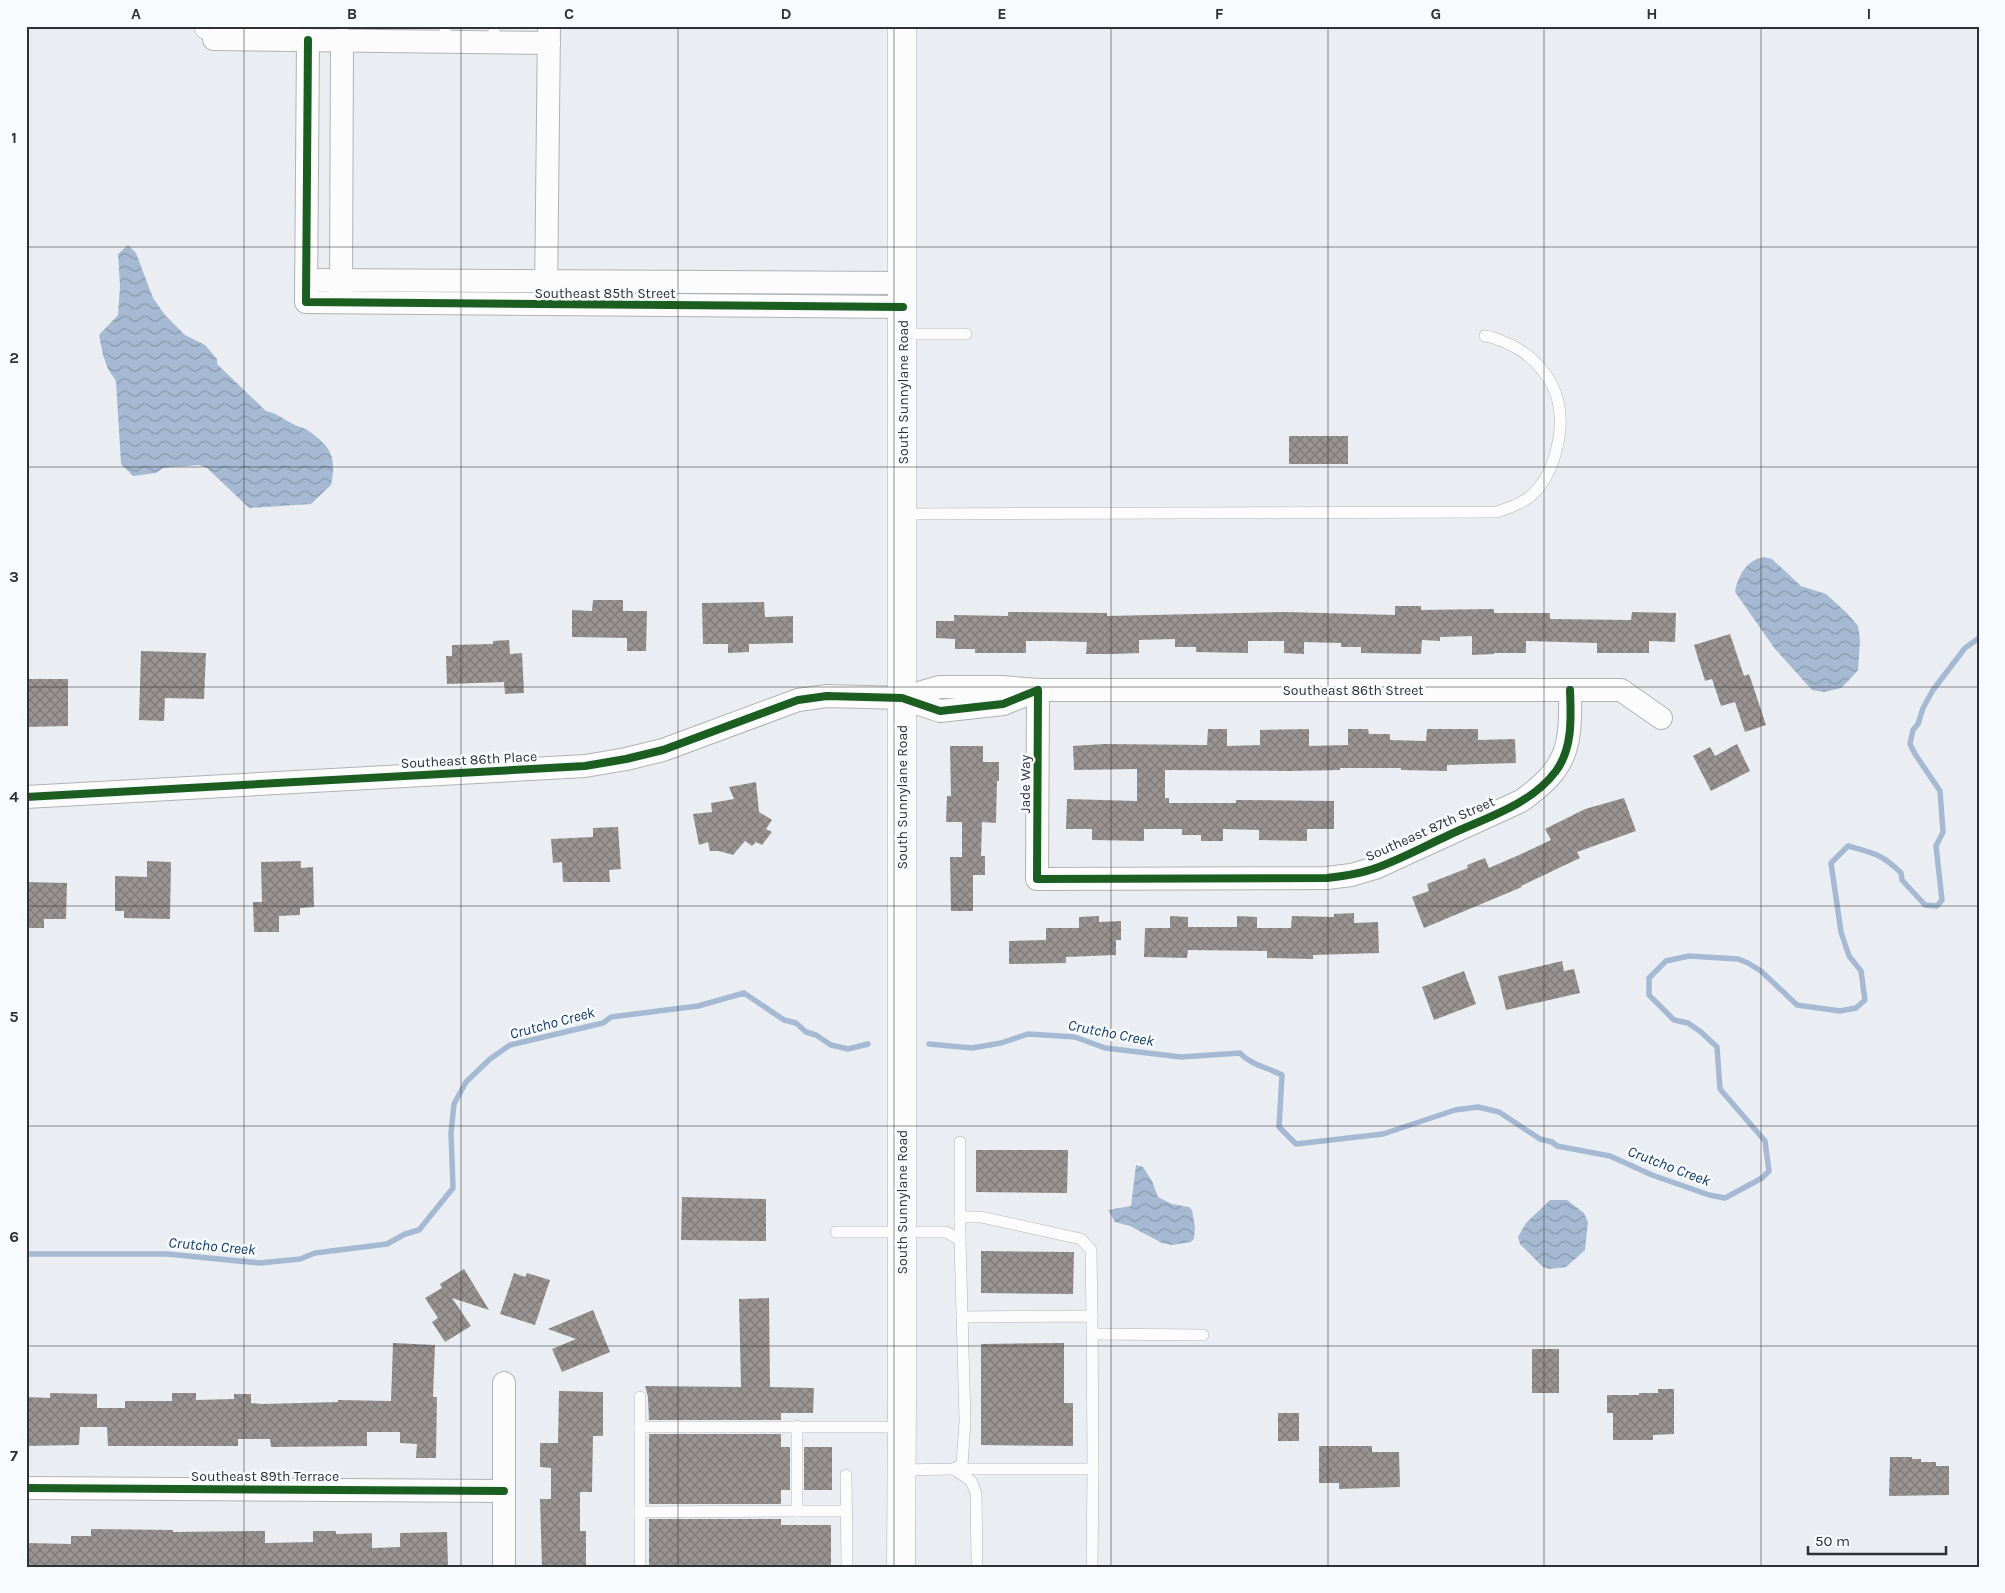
<svg xmlns="http://www.w3.org/2000/svg" width="2005" height="1593" font-family="Karla,sans-serif">
<style>
.water{fill:url(#water-waves)}
.lines{fill:none;stroke-linecap:round;stroke-linejoin:round}
.stream{stroke:#a5bad2;stroke-width:5.5}
.building{fill:url(#building-cross-hatch)}
.service-casing{stroke:#afb3b6;stroke-width:12}
.minor-casing{stroke:#afb3b6;stroke-width:24}
.secondary-casing{stroke:#afb3b6;stroke-width:29}
.service{stroke:#fcfcfd;stroke-width:11}
.minor{stroke:#fcfcfd;stroke-width:22}
.secondary{stroke:#fcfcfd;stroke-width:28}
.cycleway-casing{stroke:#f8fbfe;stroke-width:11}
.cycleway{stroke:#1b5e20;stroke-width:8}
.grid{fill:none;stroke:#2f3234;stroke-width:1;stroke-opacity:0.55}
.labels{text-anchor:middle;dominant-baseline:central;stroke-width:5;stroke-linejoin:round;paint-order:stroke}
.street-label{font-size:14px;fill:#2f3234;stroke:#f8fbfe}
.water-label{font-size:15px;font-style:italic;fill:#113a66;stroke:#f8fbfe}
.neatline{fill:none;stroke:#2f3234;stroke-width:2}
.grid-label{font-size:16px;text-anchor:middle;font-weight:bold;fill:#2f3234}
</style>
<defs>
<pattern id="water-waves" width="16" height="10" patternUnits="userSpaceOnUse" patternTransform="scale(1.25)"><rect width="16" height="10" fill="#a5bad2"/><path d="M0 5q4-4 8 0t8 0" fill="none" stroke="#8798ab"/></pattern>
<pattern id="building-cross-hatch" width="8" height="8" patternUnits="userSpaceOnUse" patternTransform="scale(1.25)"><rect width="8" height="8" fill="#999492"/><path d="M0 0l8 8M0 8l8-8" fill="none" stroke="#7d7978"/></pattern>
</defs>
<rect width="100%" height="100%" fill="#eaeef2"/>
<g class="water">
<path d="M 128,245 L 136,253 L 153,298 L 165,315 L 185,335 L 205,345 L 217,359 L 217,364 L 266,411 C 277,413 283,419 293,424 C 298,427 303,427 307,430 C 331,446 337,457 331,485 L 311,504 L 249,508 L 207,468 L 199,465 L 163,468 L 156,473 L 133,476 L 121,464 L 116,381 L 108,369 L 103,355 L 99,335 L 118,315 L 120,286 L 118,254 Z"/>
<path d="M 1764,557 L 1772,559 L 1801,586 L 1826,594 L 1847,613 L 1858,626 L 1860,640 L 1858,670 L 1851,678 L 1841,688 L 1824,692 L 1812,690 L 1775,649 L 1735,592 C 1738,576 1746,560 1764,557 Z"/>
<path d="M 1136,1165 L 1143,1167 L 1152,1181 L 1158,1197 L 1172,1204 L 1189,1207 L 1192,1210 L 1195,1227 L 1194,1239 L 1191,1242 L 1172,1245 L 1162,1243 L 1130,1226 L 1115,1222 L 1108,1210 L 1131,1206 Z"/>
<path d="M 1550,1200 L 1567,1200 L 1584,1213 L 1588,1222 L 1585,1250 L 1566,1267 L 1550,1269 L 1543,1267 L 1520,1244 L 1518,1237 L 1526,1223 Z"/>
</g>
<g class="lines">
<g class="stream">
<path d="M 929,1044 L 972,1048 L 1001,1043 L 1028,1034 L 1075,1037 L 1105,1048 L 1181,1057 L 1240,1053 C 1251,1065 1269,1068 1282,1075 L 1279,1127 L 1296,1144 L 1383,1134 L 1455,1110 L 1478,1107 L 1499,1112 L 1540,1139 L 1552,1142 L 1557,1146 L 1610,1156 L 1652,1175 L 1709,1195 L 1725,1198 L 1762,1178 L 1769,1171 L 1765,1141 L 1720,1089 L 1717,1047 L 1701,1032 L 1688,1023 L 1674,1020 L 1649,995 L 1649,978 L 1666,961 L 1689,956 L 1738,959 L 1748,963 L 1761,971 L 1797,1005 L 1840,1011 L 1856,1008 L 1865,1000 L 1861,971 L 1849,956 L 1841,932 L 1831,863 L 1848,846 C 1873,853 1882,854 1901,873 L 1902,880 L 1925,905 L 1937,906 L 1942,900 L 1936,846 L 1943,832 L 1940,791 L 1915,754 L 1910,744 L 1913,730 L 1918,724 L 1923,708 L 1933,690 L 1965,648 L 1979,638"/>
<path d="M 26,1254 L 167,1254 L 260,1263 L 300,1259 L 315,1253 L 387,1244 L 405,1234 L 419,1230 L 453,1188 L 451,1133 L 454,1104 L 466,1082 L 490,1059 L 510,1045 L 603,1023 L 611,1017 L 698,1006 L 744,993 L 784,1020 L 796,1023 L 806,1032 L 816,1035 L 831,1045 L 848,1049 L 868,1044"/>
</g>
</g>
<g class="building">
<rect x="1289" y="436" width="59" height="28"/>
<path d="M 593,600 L 623,600 L 623,611 L 647,611 L 646,651 L 627,651 L 627,638 L 572,637 L 572,610 L 592,611 Z"/>
<path d="M 764,602 L 765,617 L 793,616 L 793,643 L 749,644 L 749,652 L 728,653 L 728,644 L 703,644 L 702,603 Z"/>
<path d="M 1395,606 L 1421,606 L 1421,610 L 1494,609 L 1494,613 L 1550,613 L 1550,619 L 1631,620 L 1632,612 L 1676,613 L 1675,642 L 1649,641 L 1649,653 L 1597,653 L 1597,643 L 1526,641 L 1526,653 L 1494,653 L 1494,654 L 1472,655 L 1472,636 L 1440,637 L 1440,641 L 1422,640 L 1421,654 L 1361,653 L 1361,647 L 1341,647 L 1341,643 L 1304,642 L 1304,654 L 1284,653 L 1284,641 L 1248,641 L 1248,653 L 1196,652 L 1196,647 L 1175,647 L 1175,639 L 1139,640 L 1139,653 L 1114,654 L 1086,654 L 1087,642 L 1051,641 L 1026,641 L 1026,653 L 975,653 L 975,649 L 955,649 L 955,639 L 936,638 L 936,621 L 954,621 L 954,615 L 1008,616 L 1008,612 L 1020,612 L 1107,613 L 1107,616 L 1285,612 L 1395,615 Z"/>
<path d="M 1730,634 L 1744,676 L 1749,674 L 1766,725 L 1745,732 L 1735,702 L 1721,706 L 1712,679 L 1705,681 L 1694,645 Z"/>
<path d="M 509,640 L 510,654 L 522,653 L 524,693 L 505,694 L 504,682 L 447,684 L 446,656 L 452,656 L 452,645 L 493,644 L 493,641 Z"/>
<path d="M 141,651 L 206,653 L 204,699 L 165,698 L 164,721 L 139,720 Z"/>
<path d="M 26,679 L 68,679 L 68,726 L 26,727 Z"/>
<path d="M 1208,729 L 1227,729 L 1227,746 L 1260,745 L 1260,730 L 1309,729 L 1309,746 L 1348,745 L 1348,729 L 1368,729 L 1369,734 L 1390,734 L 1390,740 L 1426,741 L 1427,729 L 1478,729 L 1478,740 L 1515,739 L 1516,763 L 1447,765 L 1447,771 L 1401,770 L 1401,768 L 1340,768 L 1340,770 L 1289,771 L 1165,770 L 1165,798 L 1169,798 L 1169,803 L 1236,803 L 1236,800 L 1334,801 L 1334,829 L 1307,829 L 1307,841 L 1259,840 L 1259,830 L 1223,829 L 1223,841 L 1201,841 L 1201,835 L 1182,835 L 1182,829 L 1144,829 L 1144,841 L 1092,840 L 1092,829 L 1066,829 L 1067,799 L 1137,801 L 1137,769 L 1074,770 L 1073,746 L 1104,744 L 1207,745 Z"/>
<path d="M 1737,744 L 1750,771 L 1711,791 L 1693,756 L 1710,747 L 1715,756 Z"/>
<path d="M 950,746 L 983,746 L 983,762 L 999,762 L 999,781 L 997,781 L 996,823 L 982,822 L 981,856 L 985,856 L 985,875 L 973,875 L 973,911 L 951,911 L 950,857 L 962,857 L 962,822 L 946,822 L 947,796 L 951,796 Z"/>
<path d="M 756,782 L 759,812 L 772,820 L 766,829 L 772,832 L 762,845 L 756,842 L 752,846 L 745,841 L 733,855 L 719,851 L 710,851 L 708,842 L 699,845 L 693,814 L 712,812 L 711,803 L 734,799 L 729,787 Z"/>
<path d="M 1624,798 L 1636,831 L 1577,852 L 1580,858 L 1521,886 L 1522,887 L 1424,928 L 1412,897 L 1429,891 L 1427,884 L 1468,868 L 1467,865 L 1485,858 L 1489,868 L 1519,855 L 1551,840 L 1545,829 L 1585,809 Z"/>
<path d="M 618,827 L 621,869 L 609,870 L 610,882 L 563,882 L 562,862 L 553,863 L 551,839 L 593,837 L 593,828 Z"/>
<path d="M 147,861 L 171,862 L 170,919 L 124,918 L 124,911 L 115,911 L 115,876 L 147,877 Z"/>
<path d="M 301,861 L 301,868 L 313,867 L 314,907 L 300,908 L 300,915 L 279,916 L 279,932 L 254,932 L 253,902 L 262,902 L 261,862 Z"/>
<path d="M 26,882 L 67,883 L 66,919 L 44,919 L 44,928 L 26,928 Z"/>
<path d="M 1354,913 L 1354,923 L 1378,922 L 1379,953 L 1313,955 L 1313,959 L 1267,958 L 1267,951 L 1188,950 L 1187,958 L 1144,957 L 1145,928 L 1170,928 L 1170,916 L 1188,917 L 1188,927 L 1237,927 L 1237,916 L 1257,917 L 1257,928 L 1291,928 L 1292,916 L 1334,917 L 1334,914 Z"/>
<path d="M 1099,916 L 1099,922 L 1121,921 L 1121,940 L 1116,940 L 1116,955 L 1066,957 L 1066,963 L 1009,964 L 1009,941 L 1046,940 L 1046,928 L 1079,928 L 1079,917 Z"/>
<path d="M 1562,961 L 1564,971 L 1574,969 L 1580,993 L 1506,1010 L 1498,976 Z"/>
<path d="M 1464,971 L 1476,1004 L 1434,1020 L 1422,987 Z"/>
<path d="M 976,1150 L 1068,1150 L 1067,1193 L 976,1192 Z"/>
<path d="M 682,1197 L 766,1199 L 766,1241 L 681,1240 Z"/>
<path d="M 981,1251 L 1074,1252 L 1073,1294 L 981,1293 Z"/>
<path d="M 464,1269 L 489,1310 L 452,1298 L 471,1326 L 445,1342 L 432,1322 L 438,1318 L 425,1298 L 442,1288 L 440,1284 Z"/>
<path d="M 514,1273 L 525,1277 L 527,1273 L 550,1280 L 535,1325 L 500,1314 Z"/>
<path d="M 769,1298 L 770,1387 L 814,1388 L 813,1413 L 781,1413 L 781,1420 L 649,1420 L 648,1397 L 645,1386 L 741,1387 L 739,1299 Z"/>
<path d="M 593,1310 L 610,1352 L 562,1372 L 552,1349 L 576,1339 L 548,1329 Z"/>
<path d="M 393,1343 L 435,1345 L 433,1397 L 437,1397 L 436,1458 L 416,1458 L 417,1444 L 400,1443 L 400,1432 L 367,1432 L 367,1446 L 271,1447 L 270,1439 L 238,1439 L 238,1446 L 108,1446 L 107,1427 L 80,1427 L 79,1445 L 26,1446 L 26,1397 L 50,1398 L 50,1393 L 97,1394 L 97,1408 L 125,1408 L 125,1401 L 172,1401 L 172,1393 L 196,1393 L 196,1400 L 234,1399 L 234,1394 L 251,1394 L 251,1403 L 262,1404 L 338,1402 L 338,1400 L 391,1401 Z"/>
<path d="M 1064,1343 L 1064,1403 L 1073,1403 L 1073,1446 L 981,1445 L 981,1344 Z"/>
<rect x="1532" y="1349" width="27" height="44"/>
<path d="M 1658,1389 L 1674,1389 L 1674,1434 L 1653,1435 L 1653,1440 L 1613,1440 L 1613,1413 L 1607,1413 L 1607,1395 L 1639,1395 L 1639,1393 L 1658,1393 Z"/>
<path d="M 559,1391 L 603,1392 L 603,1436 L 593,1436 L 592,1492 L 580,1492 L 580,1531 L 586,1531 L 586,1567 L 542,1567 L 540,1499 L 551,1499 L 551,1468 L 540,1467 L 540,1443 L 558,1443 Z"/>
<rect x="1278" y="1413" width="21" height="28"/>
<path d="M 649,1434 L 781,1434 L 781,1447 L 790,1447 L 790,1490 L 781,1490 L 781,1504 L 649,1504 Z"/>
<path d="M 1319,1446 L 1372,1446 L 1372,1452 L 1399,1452 L 1400,1487 L 1339,1489 L 1339,1483 L 1319,1483 Z"/>
<rect x="804" y="1447" width="28" height="43"/>
<path d="M 1890,1457 L 1912,1457 L 1912,1459 L 1921,1459 L 1921,1462 L 1936,1462 L 1936,1466 L 1949,1466 L 1949,1495 L 1889,1496 Z"/>
<path d="M 649,1519 L 781,1519 L 781,1525 L 831,1525 L 831,1567 L 649,1567 Z"/>
<path d="M 91,1529 L 173,1530 L 173,1532 L 265,1531 L 265,1543 L 313,1542 L 313,1531 L 336,1531 L 336,1534 L 372,1533 L 372,1548 L 400,1547 L 400,1533 L 447,1532 L 448,1567 L 26,1567 L 26,1543 L 71,1544 L 71,1536 L 91,1536 Z"/>
</g>
<g class="lines">
<g class="service-casing">
<g id="service">
<path d="M 199,26 L 202,32 L 214,39"/>
<path d="M 494,26 L 494,42"/>
<path d="M 445,41 L 445,26"/>
<path d="M 903,334 L 966,334"/>
<path d="M 903,514 L 1497,512 C 1511,507 1524,503 1534,493 C 1555,472 1565,429 1558,401 C 1552,377 1534,357 1513,346 C 1504,342 1495,337 1485,336"/>
<path d="M 960,1142 L 960,1240"/>
<path d="M 960,1217 L 981,1217 L 1081,1239 L 1091,1250 L 1092,1316"/>
<path d="M 836,1232 L 946,1232 L 960,1240 L 965,1421 L 962,1465 L 953,1469 L 902,1470"/>
<path d="M 962,1317 L 1092,1316 L 1093,1469"/>
<path d="M 1092,1334 L 1203,1335"/>
<path d="M 640,1397 L 640,1427 L 902,1427"/>
<path d="M 640,1427 L 640,1567"/>
<path d="M 954,1469 L 1093,1469 L 1092,1567"/>
<path d="M 954,1469 L 971,1481 L 976,1493 L 977,1567"/>
<path d="M 846,1475 L 847,1567"/>
<path d="M 797,1511 L 847,1511"/>
<path d="M 640,1512 L 797,1511 L 797,1426"/>
</g>
</g>
<g class="minor-casing">
<g id="minor">
<path d="M 214,39 L 549,43"/>
<path d="M 308,40 L 306,302 L 903,307"/>
<path d="M 306,280 L 903,283"/>
<path d="M 341,294 L 342,39"/>
<path d="M 546,295 L 549,26"/>
<path d="M 1038,690 L 1037,879 L 1327,878 L 1351,875 L 1375,868 L 1521,801 C 1569,767 1571,746 1570,690"/>
<path d="M 902,698 L 939,687 L 1002,687 L 1038,690 L 1621,690 L 1661,718"/>
<path d="M 26,797 L 585,766 L 626,759 L 663,750 L 798,700 L 827,696 L 902,698 L 940,711 L 1003,704 L 1038,690"/>
<path d="M 26,1488 L 504,1491"/>
<path d="M 504,1567 L 504,1383"/>
</g>
</g>
<g class="secondary-casing">
<path id="secondary" d="M 901,1567 L 902,1401 L 902,26"/>
</g>
<use href="#service" class="service"/>
<use href="#minor" class="minor"/>
<use href="#secondary" class="secondary"/>
<g class="cycleway-casing">
<g id="cycleway">
<path d="M 308,40 L 306,302 L 903,307"/>
<path d="M 26,797 L 585,766 L 626,759 L 663,750 L 798,700 L 827,696 L 902,698 L 940,711 L 1003,704 L 1038,690 L 1037,879 L 1327,878 C 1344,876 1360,874 1376,868 C 1401,859 1425,846 1449,835 C 1485,818 1531,805 1556,771 C 1573,748 1571,717 1570,690"/>
<path d="M 26,1488 L 504,1491"/>
</g>
</g>
<use href="#cycleway" class="cycleway"/>
</g>
<path class="grid" d="M 244,26 L 244,1567M 461,26 L 461,1567M 678,26 L 678,1567M 894,26 L 894,1567M 1111,26 L 1111,1567M 1328,26 L 1328,1567M 1544,26 L 1544,1567M 1761,26 L 1761,1567M 26,247 L 1979,247M 26,467 L 1979,467M 26,687 L 1979,687M 26,906 L 1979,906M 26,1126 L 1979,1126M 26,1346 L 1979,1346"/>
<g class="labels">
<g class="street-label">
<text x="605" y="293">Southeast 85th Street</text>
<text transform="translate(903 392) rotate(-90)">South Sunnylane Road</text>
<text x="1353" y="690">Southeast 86th Street</text>
<text transform="translate(469 760) rotate(-3)">Southeast 86th Place</text>
<text transform="translate(1025 784) rotate(-90)">Jade Way</text>
<text transform="translate(902 797) rotate(-90)">South Sunnylane Road</text>
<text transform="translate(1430 829) rotate(-24)">Southeast 87th Street</text>
<text transform="translate(902 1202) rotate(-90)">South Sunnylane Road</text>
<text x="265" y="1476">Southeast 89th Terrace</text>
</g>
<g class="water-label">
<text transform="translate(552 1023) rotate(-15)">Crutcho Creek</text>
<text transform="translate(1111 1033) rotate(11)">Crutcho Creek</text>
<text transform="translate(1669 1166) rotate(21)">Crutcho Creek</text>
<text transform="translate(212 1246) rotate(5)">Crutcho Creek</text>
</g>
</g>
<rect width="2005" height="1593" fill="none" stroke="#f8fbfe" stroke-width="55"/>
<path d="M1808 1546v8h138v-8" fill="none" stroke="#2f3234" stroke-width="2.5"/>
<text x="1815" y="1546" font-size="15" fill="#2f3234" stroke="#f8fbfe" stroke-width="4" paint-order="stroke">50 m</text>
<rect x="28" y="28" width="1950" height="1538" class="neatline"/>
<g class="grid-label">
<text x="136" y="19">A</text>
<text x="352" y="19">B</text>
<text x="569" y="19">C</text>
<text x="786" y="19">D</text>
<text x="1002" y="19">E</text>
<text x="1219" y="19">F</text>
<text x="1436" y="19">G</text>
<text x="1652" y="19">H</text>
<text x="1869" y="19">I</text>
<text x="14" y="143">1</text>
<text x="14" y="363">2</text>
<text x="14" y="582">3</text>
<text x="14" y="802">4</text>
<text x="14" y="1022">5</text>
<text x="14" y="1242">6</text>
<text x="14" y="1461">7</text>
</g>
</svg>
